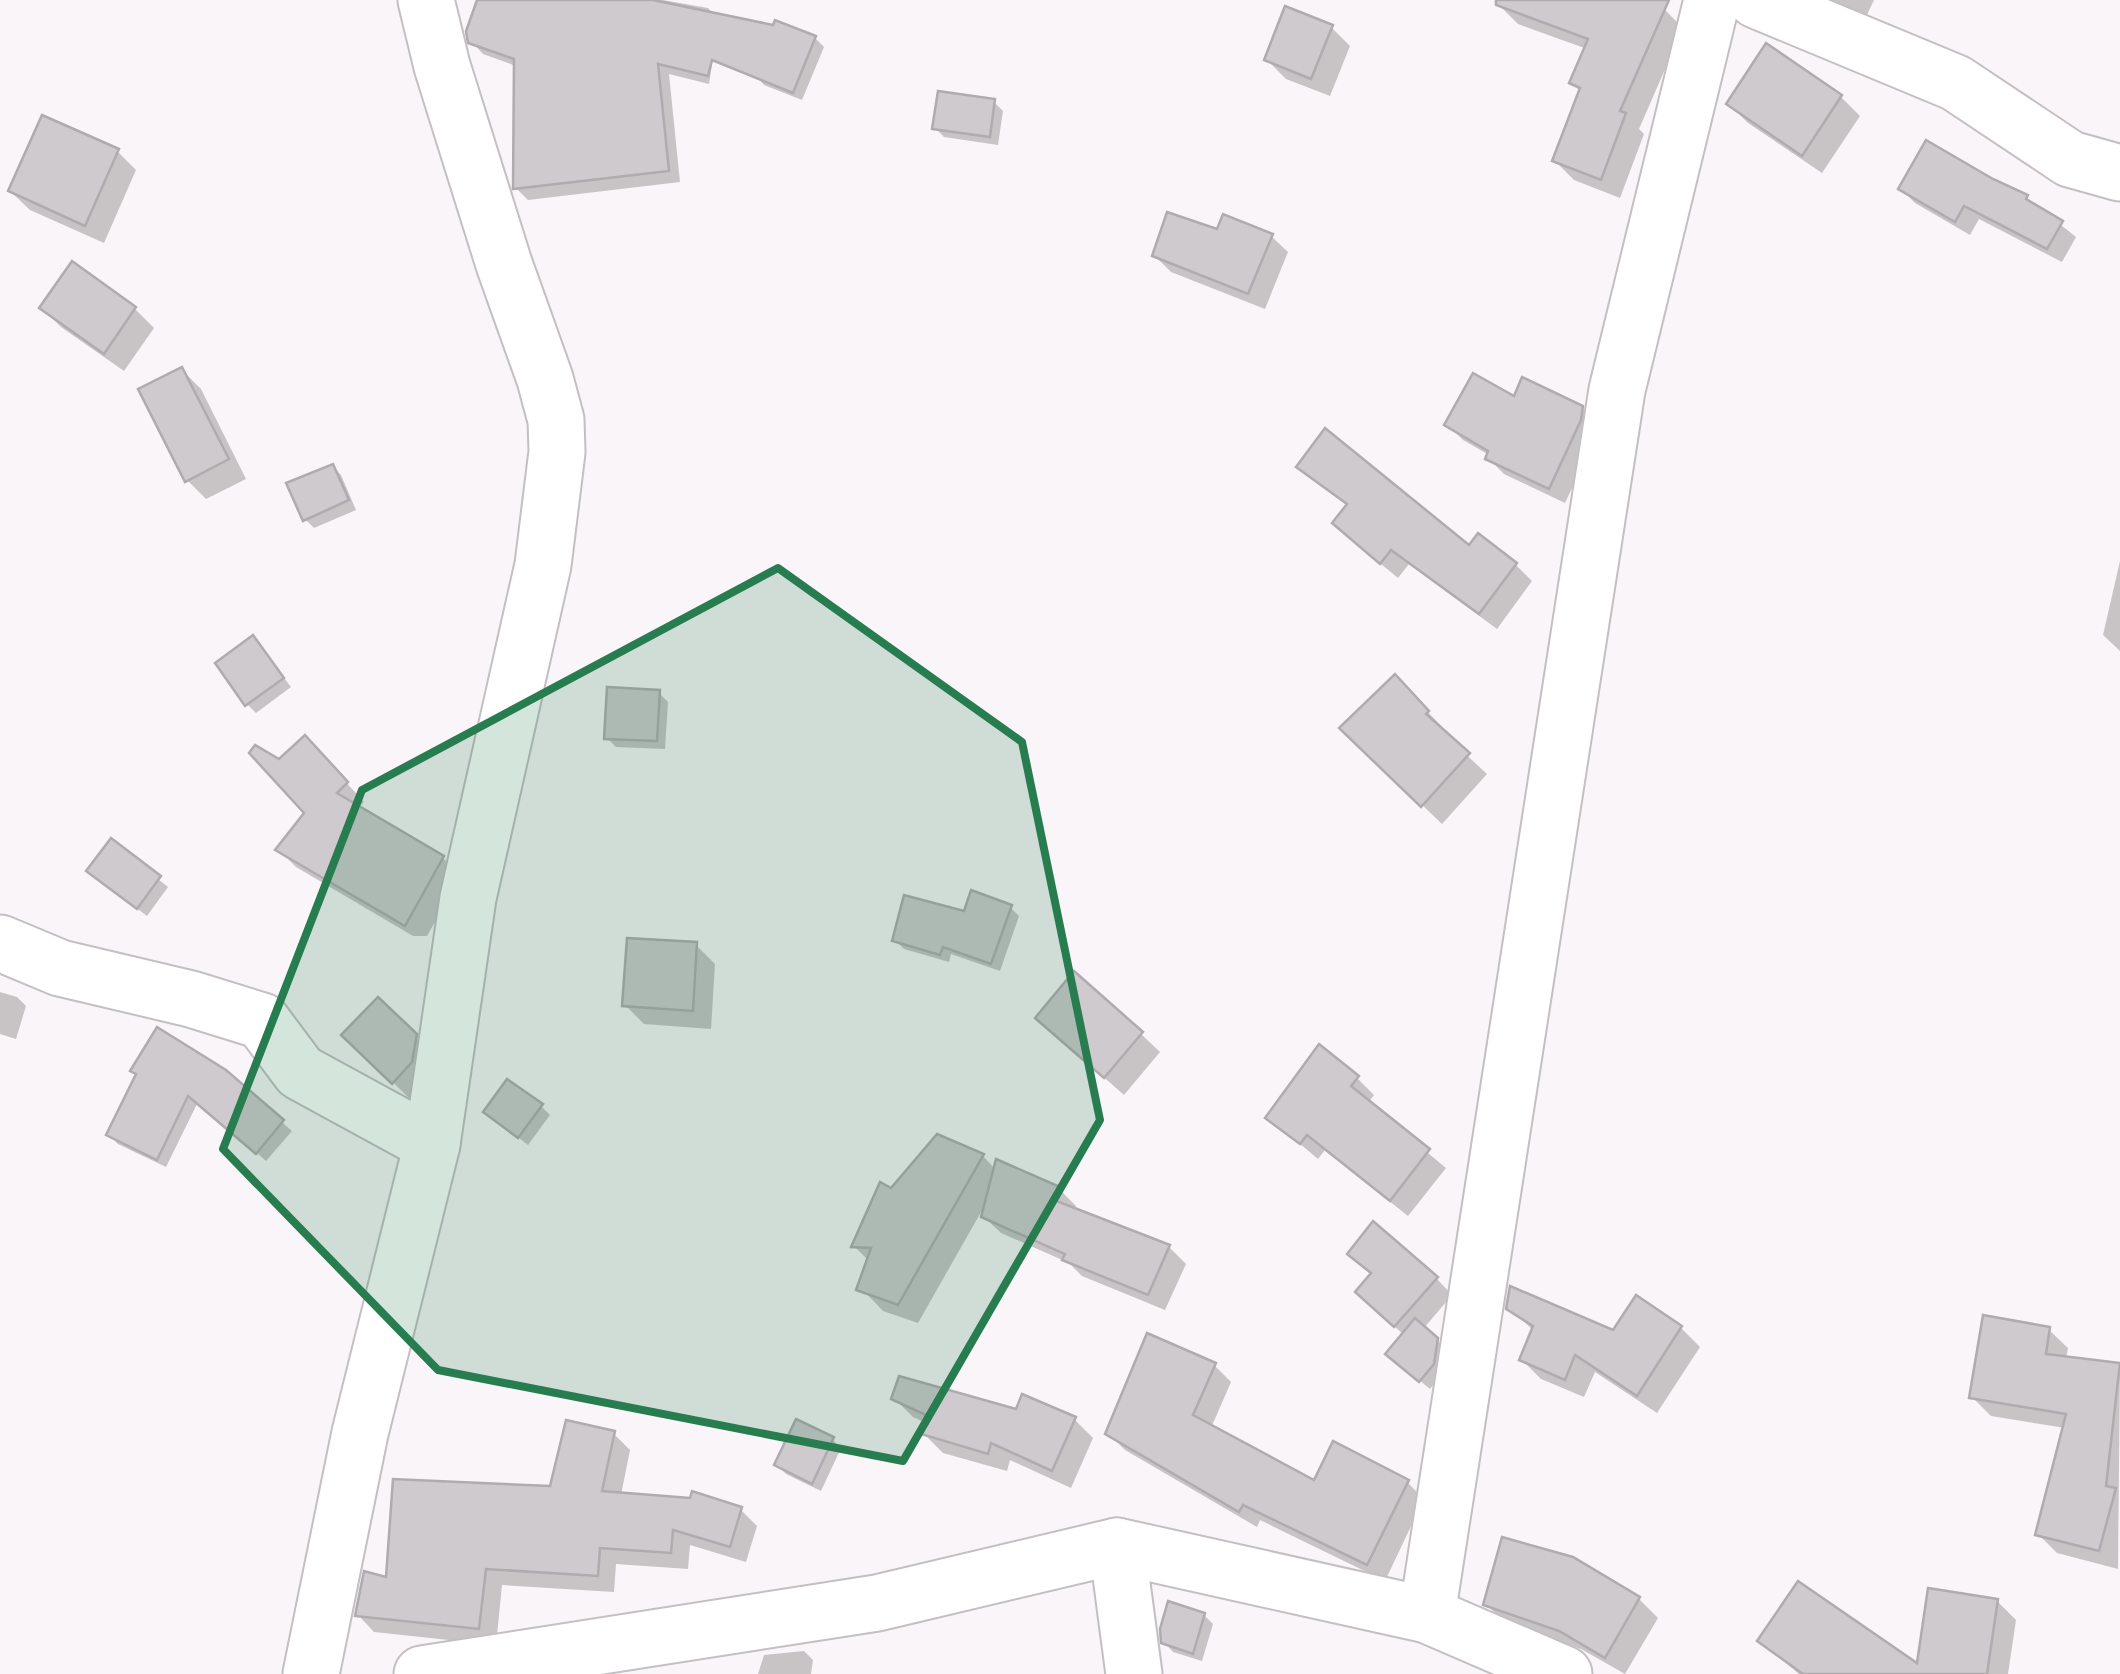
<svg xmlns="http://www.w3.org/2000/svg" width="2120" height="1674" font-family="'Golos Text',sans-serif">
<style>
.shadow{fill:#0003}
.building{fill:#cfcacd;stroke:#b0abae;stroke-width:2.5}
.lines{fill:none;stroke-linecap:round;stroke-linejoin:round}
.minor-casing{stroke:#c4bfc2;stroke-width:59}
.minor{stroke:#fff;stroke-width:55}
.marked{fill:#277d50;fill-opacity:0.2;stroke:#277d50;stroke-width:8;stroke-linejoin:round}
</style>
<rect width="100%" height="100%" fill="#faf5f8"/>
<g class="shadow">
<path d="M 479,0 L 663,0 L 708,8 L 719,20 L 709,84 L 669,74 L 680,182 L 528,200 L 516,188 L 516,66 L 483,54 L 471,41 Z"/>
<path d="M 1501,0 L 1645,0 L 1664,9 L 1683,28 L 1639,129 L 1644,134 L 1620,198 L 1574,180 L 1555,161 L 1581,92 L 1572,83 L 1587,49 L 1518,24 L 1499,5 Z"/>
<path d="M 1823,0 L 1874,0 L 1865,19 Z"/>
<path d="M 1331,27 L 1350,46 L 1330,96 L 1286,79 L 1267,60 Z"/>
<path d="M 815,38 L 824,47 L 802,100 L 764,85 L 756,76 Z"/>
<path d="M 1767,47 L 1841,97 L 1860,116 L 1822,173 L 1748,123 L 1729,104 Z"/>
<path d="M 994,102 L 1003,111 L 998,145 L 944,137 L 935,128 Z"/>
<path d="M 117,151 L 136,170 L 104,243 L 30,210 L 10,191 Z"/>
<path d="M 1901,189 L 2026,197 L 2076,237 L 2062,262 L 1979,219 L 1970,235 L 1915,203 Z"/>
<path d="M 1219,232 L 1271,236 L 1288,252 L 1265,309 L 1171,272 L 1155,256 Z"/>
<path d="M 42,308 L 135,309 L 154,328 L 124,371 L 61,327 Z"/>
<path d="M 182,370 L 201,389 L 246,479 L 206,499 L 187,480 Z"/>
<path d="M 1515,400 L 1581,408 L 1598,424 L 1596,437 L 1565,503 L 1504,474 L 1488,458 L 1489,455 L 1463,440 L 1447,424 Z"/>
<path d="M 332,466 L 341,475 L 356,510 L 314,528 L 305,519 Z"/>
<path d="M 1299,467 L 1470,549 L 1516,565 L 1532,581 L 1497,629 L 1409,564 L 1398,578 L 1352,540 L 1349,507 Z"/>
<path d="M 2120,561 L 2120,651 L 2103,635 Z"/>
<path d="M 253,638 L 291,687 L 256,713 L 247,704 Z"/>
<path d="M 1395,678 L 1446,731 L 1444,734 L 1487,774 L 1442,824 L 1342,728 Z"/>
<path d="M 659,693 L 668,702 L 665,749 L 616,747 L 607,738 Z"/>
<path d="M 322,756 L 364,802 L 358,808 L 443,858 L 461,876 L 427,936 L 413,936 L 296,867 L 279,850 L 308,813 L 279,762 Z"/>
<path d="M 111,842 L 168,887 L 147,916 L 98,879 Z"/>
<path d="M 1010,907 L 1019,916 L 1000,971 L 951,954 L 949,962 L 904,949 L 895,940 L 965,914 Z"/>
<path d="M 696,945 L 715,964 L 711,1029 L 644,1024 L 625,1005 Z"/>
<path d="M 0,992 L 17,997 L 26,1006 L 16,1039 L 0,1034 Z"/>
<path d="M 378,1001 L 434,1055 L 412,1101 L 345,1035 Z"/>
<path d="M 1141,1034 L 1160,1052 L 1124,1095 L 1057,1036 Z"/>
<path d="M 225,1072 L 292,1131 L 266,1161 L 198,1102 L 166,1167 L 118,1144 L 109,1135 Z"/>
<path d="M 1357,1078 L 1374,1095 L 1368,1103 L 1446,1168 L 1408,1216 L 1325,1150 L 1318,1159 L 1268,1117 Z"/>
<path d="M 541,1106 L 550,1115 L 528,1145 L 486,1112 Z"/>
<path d="M 983,1156 L 996,1170 L 1059,1189 L 1076,1206 L 1074,1210 L 1169,1247 L 1186,1264 L 1165,1310 L 1082,1276 L 1069,1263 L 1001,1233 L 983,1216 L 985,1205 L 918,1323 L 883,1311 L 864,1291 L 869,1261 L 854,1246 L 892,1191 Z"/>
<path d="M 1350,1253 L 1436,1278 L 1452,1295 L 1424,1328 L 1446,1349 L 1442,1374 L 1430,1389 L 1397,1362 L 1404,1335 L 1374,1308 L 1373,1275 Z"/>
<path d="M 1509,1308 L 1614,1333 L 1681,1328 L 1700,1347 L 1657,1413 L 1595,1372 L 1584,1397 L 1541,1379 L 1522,1360 L 1534,1331 Z"/>
<path d="M 2048,1329 L 2068,1348 L 2066,1359 L 2120,1367 L 2118,1569 L 2057,1553 L 2038,1534 L 2065,1428 L 1991,1416 L 1972,1397 Z"/>
<path d="M 1214,1365 L 1231,1382 L 1211,1428 L 1315,1484 L 1407,1482 L 1424,1499 L 1385,1581 L 1260,1520 L 1257,1527 L 1125,1450 L 1108,1433 Z"/>
<path d="M 894,1398 L 1074,1419 L 1093,1438 L 1071,1488 L 1010,1460 L 1007,1471 L 943,1453 L 924,1434 L 926,1423 L 913,1417 Z"/>
<path d="M 613,1433 L 630,1450 L 621,1495 L 740,1509 L 757,1526 L 746,1562 L 690,1545 L 688,1569 L 616,1564 L 614,1592 L 502,1585 L 496,1645 L 374,1632 L 358,1615 L 388,1581 L 552,1488 Z"/>
<path d="M 832,1439 L 841,1448 L 821,1491 L 786,1474 L 777,1465 Z"/>
<path d="M 1639,1599 L 1658,1618 L 1625,1674 L 1581,1649 L 1505,1623 L 1486,1604 Z"/>
<path d="M 1997,1601 L 2016,1620 L 2008,1674 L 1799,1674 L 1760,1641 L 1918,1668 Z"/>
<path d="M 1204,1615 L 1213,1624 L 1202,1661 L 1173,1652 L 1164,1642 Z"/>
<path d="M 804,1651 L 813,1660 L 811,1674 L 758,1674 L 764,1655 Z"/>
</g>
<g class="building">
<path d="M 477,0 L 653,0 L 773,25 L 775,20 L 816,36 L 793,93 L 712,60 L 708,76 L 658,64 L 669,171 L 513,189 L 514,59 L 468,43 L 466,31 Z"/>
<path d="M 1496,0 L 1669,0 L 1620,111 L 1626,113 L 1601,180 L 1552,161 L 1580,88 L 1569,83 L 1588,39 L 1496,5 Z"/>
<path d="M 1285,6 L 1333,25 L 1311,79 L 1264,60 Z"/>
<path d="M 1766,43 L 1842,95 L 1802,156 L 1726,104 Z"/>
<path d="M 938,91 L 995,99 L 990,137 L 932,129 Z"/>
<path d="M 42,115 L 119,149 L 85,226 L 8,191 Z"/>
<path d="M 1926,140 L 1993,179 L 2028,195 L 2026,199 L 2063,221 L 2047,249 L 1964,206 L 1955,222 L 1898,189 Z"/>
<path d="M 1167,212 L 1217,229 L 1223,214 L 1273,234 L 1248,294 L 1152,256 Z"/>
<path d="M 72,261 L 136,307 L 104,354 L 39,308 Z"/>
<path d="M 182,367 L 229,459 L 185,482 L 138,389 Z"/>
<path d="M 1473,373 L 1514,396 L 1522,377 L 1583,406 L 1581,420 L 1549,489 L 1485,459 L 1488,451 L 1444,425 Z"/>
<path d="M 1325,428 L 1469,545 L 1478,533 L 1517,563 L 1479,614 L 1391,550 L 1380,564 L 1332,523 L 1347,504 L 1296,467 Z"/>
<path d="M 333,464 L 349,500 L 303,521 L 286,483 Z"/>
<path d="M 253,635 L 284,678 L 245,706 L 215,663 Z"/>
<path d="M 1395,674 L 1429,711 L 1426,714 L 1470,753 L 1421,807 L 1339,728 Z"/>
<path d="M 607,687 L 660,690 L 657,741 L 604,739 Z"/>
<path d="M 305,735 L 348,782 L 337,793 L 444,856 L 405,926 L 275,850 L 304,813 L 249,753 L 255,745 L 279,759 Z"/>
<path d="M 111,838 L 161,876 L 137,909 L 86,871 Z"/>
<path d="M 971,890 L 1012,905 L 991,964 L 943,947 L 940,955 L 892,941 L 904,895 L 964,911 Z"/>
<path d="M 627,938 L 697,942 L 693,1011 L 622,1006 Z"/>
<path d="M 1074,971 L 1143,1032 L 1104,1078 L 1035,1018 Z"/>
<path d="M 378,997 L 417,1034 L 412,1062 L 392,1084 L 341,1035 Z"/>
<path d="M 157,1027 L 226,1070 L 284,1120 L 256,1154 L 188,1096 L 157,1160 L 106,1135 L 136,1074 L 130,1071 Z"/>
<path d="M 1319,1044 L 1359,1076 L 1351,1086 L 1430,1149 L 1390,1201 L 1307,1135 L 1300,1144 L 1265,1118 Z"/>
<path d="M 507,1079 L 543,1104 L 518,1138 L 483,1112 Z"/>
<path d="M 937,1134 L 984,1154 L 898,1305 L 856,1290 L 871,1248 L 851,1247 L 880,1182 L 891,1188 Z"/>
<path d="M 996,1159 L 1060,1187 L 1054,1200 L 1170,1245 L 1148,1295 L 1062,1260 L 1065,1254 L 981,1217 Z"/>
<path d="M 1373,1221 L 1438,1277 L 1394,1327 L 1355,1292 L 1371,1273 L 1347,1254 Z"/>
<path d="M 1510,1286 L 1613,1330 L 1636,1295 L 1682,1326 L 1637,1396 L 1575,1355 L 1565,1380 L 1519,1360 L 1533,1326 L 1506,1309 Z"/>
<path d="M 1983,1315 L 2050,1327 L 2046,1354 L 2120,1363 L 2106,1486 L 2116,1488 L 2099,1551 L 2035,1535 L 2066,1414 L 1969,1398 Z"/>
<path d="M 1415,1318 L 1438,1338 L 1434,1364 L 1419,1382 L 1385,1354 Z"/>
<path d="M 1147,1333 L 1216,1363 L 1193,1415 L 1314,1480 L 1333,1441 L 1409,1480 L 1367,1565 L 1243,1505 L 1239,1512 L 1105,1434 Z"/>
<path d="M 899,1376 L 1016,1409 L 1022,1394 L 1076,1417 L 1052,1471 L 991,1443 L 988,1454 L 921,1434 L 926,1415 L 891,1399 Z"/>
<path d="M 796,1419 L 834,1437 L 812,1484 L 774,1465 Z"/>
<path d="M 566,1420 L 615,1431 L 602,1491 L 690,1498 L 692,1491 L 742,1507 L 730,1547 L 673,1530 L 671,1553 L 600,1548 L 598,1576 L 486,1569 L 479,1629 L 355,1616 L 364,1571 L 386,1577 L 393,1479 L 550,1486 Z"/>
<path d="M 1502,1537 L 1573,1557 L 1640,1597 L 1605,1658 L 1559,1631 L 1483,1605 Z"/>
<path d="M 1798,1581 L 1917,1663 L 1928,1588 L 1998,1599 L 1987,1674 L 1803,1674 L 1757,1641 Z"/>
<path d="M 1168,1601 L 1205,1613 L 1193,1654 L 1161,1643 L 1160,1629 Z"/>
</g>
<g class="lines">
<g class="minor-casing">
<g id="minor">
<path d="M 1756,0 L 1956,83 L 2070,159 L 2120,173"/>
<path d="M 0,943 L 60,968 L 191,999 L 262,1021 L 300,1072 L 432,1144"/>
<path d="M 1117,1546 L 1134,1674"/>
<path d="M 1427,1615 L 1617,390 L 1712,0"/>
<path d="M 311,1674 L 360,1433 L 432,1144 L 468,898 L 543,565 L 557,452 L 556,420 L 545,379 L 504,264 L 442,66 L 426,0"/>
<path d="M 422,1674 L 877,1603 L 1117,1546 L 1427,1615 L 1564,1674"/>
</g>
</g>
<use href="#minor" class="minor"/>
</g>
<path class="marked" d="M 778,568 L 1022,742 L 1100,1120 L 903,1461 L 438,1370 L 223,1149 L 362,790 Z"/>
</svg>
